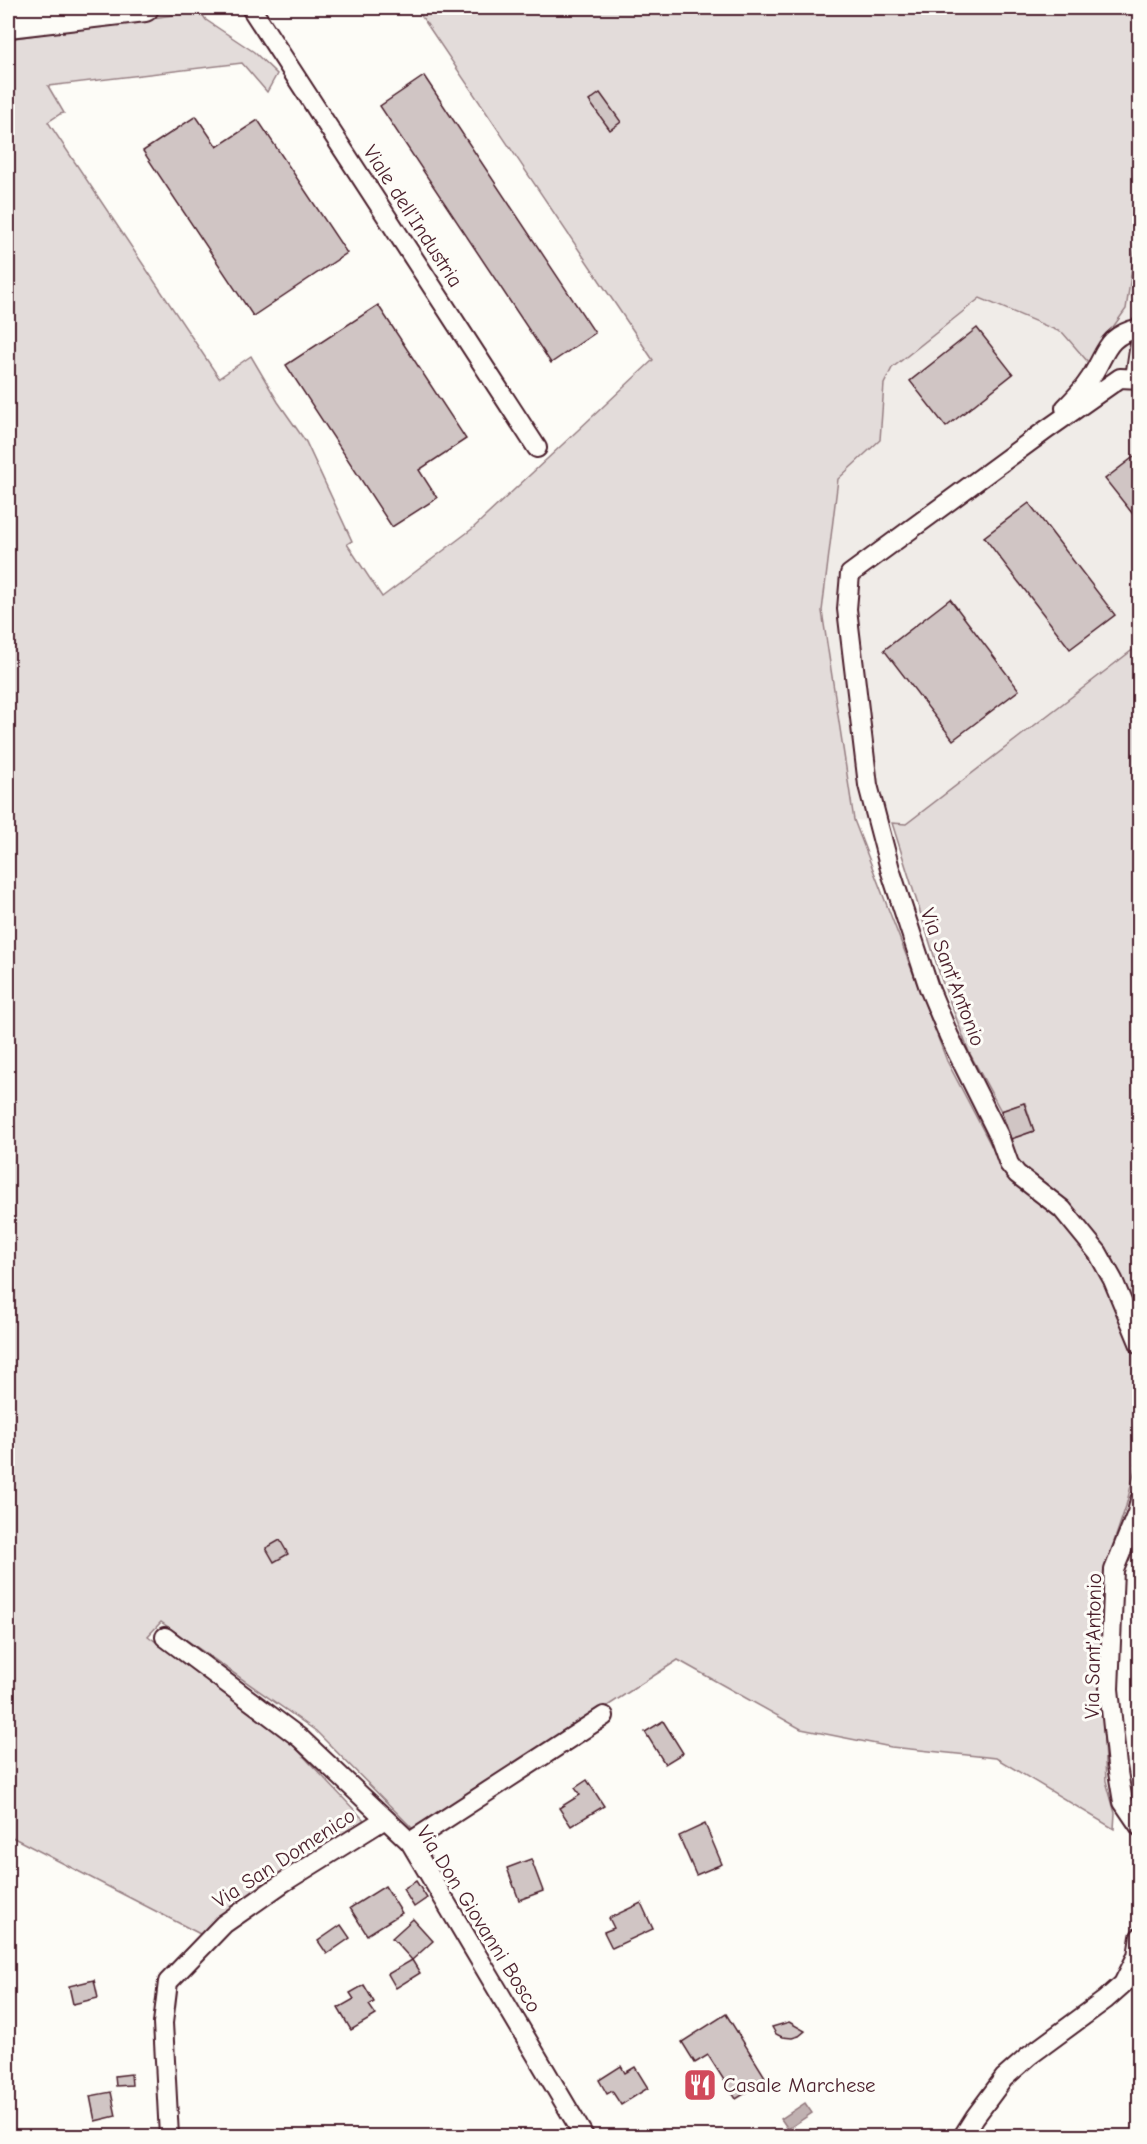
<svg xmlns="http://www.w3.org/2000/svg" width="1147" height="2144" font-family="'Comic Neue',sans-serif">
<style>
.built{fill:#f0ece8}
.green{fill:#e3dcda;stroke:#967e82;stroke-width:1.5}
.water{fill:#c0b1b1;stroke:#91777b;stroke-width:1.5}
.building{fill:#d0c5c4;stroke:#4a1f2b;stroke-width:1.5}
.lines{fill:none;stroke-linecap:round;stroke-linejoin:round}
.street-casing{stroke:#4a1f2b;stroke-width:22}
.secondary-casing{stroke:#4a1f2b;stroke-width:30}
.street{stroke:#fdfcf7;stroke-width:18}
.secondary{stroke:#fdfcf7;stroke-width:26}
.labels{text-anchor:middle;dominant-baseline:central;stroke-width:6;stroke-linejoin:round;paint-order:stroke}
.street-label{font-size:21px;fill:#4a1f2b;stroke:#fdfcf7}
.poi-label{font-size:21px;fill:#4a1f2b;stroke:#fdfcf7;text-anchor:start}
</style>
<rect width="100%" height="100%" fill="#fdfcf7"/>
<filter id="ink" filterUnits="userSpaceOnUse"><feTurbulence type="fractalNoise" baseFrequency=".0167" numOctaves="2"/><feDisplacementMap in="SourceGraphic" scale="12" xChannelSelector="R" yChannelSelector="G"/><feConvolveMatrix kernelMatrix="1 2 1 2 8 2 1 2 1" color-interpolation-filters="sRGB"/></filter>
<g filter="url(#ink)">
<path class="built" d="M 1139,215 L 1139,645 L 906,824 L 854,820 L 822,611 L 838,479 L 880,440 L 884,384 L 892,368 L 980,298 L 1063,333 L 1088,362 L 1126,309 Z"/>
<g class="green">
<path d="M 416,8 L 1139,8 L 1140,215 L 1126,309 L 1088,362 L 1063,333 L 980,298 L 892,368 L 884,384 L 880,440 L 838,479 L 822,611 L 854,820 L 947,1061 L 1005,1172 L 1065,1224 L 1108,1282 L 1139,1358 L 1139,1454 L 1126,1506 L 1105,1569 L 1101,1685 L 1106,1781 L 1115,1813 L 1114,1829 L 996,1758 L 891,1747 L 801,1729 L 678,1660 L 415,1831 L 316,1731 L 161,1622 L 148,1636 L 291,1743 L 364,1820 L 229,1909 L 202,1935 L 8,1835 L 8,39 L 200,11 L 206,20 L 254,52 L 277,74 L 267,92 L 242,63 L 48,86 L 64,113 L 60,114 L 48,122 L 219,378 L 251,356 L 278,402 L 306,442 L 352,541 L 347,544 L 382,597 L 472,529 L 653,360 Z"/>
<path d="M 1139,645 L 1139,1320 L 1114,1261 L 1079,1215 L 1045,1183 L 1023,1167 L 1016,1157 L 1011,1139 L 1034,1131 L 1025,1103 L 1001,1111 L 969,1052 L 942,981 L 892,823 L 906,824 Z"/>
</g>
<path class="water" d="M 805,2103 L 812,2113 L 788,2129 L 781,2119 Z"/>
<g class="building">
<path d="M 424,76 L 595,333 L 551,363 L 380,106 Z"/>
<path d="M 600,93 L 621,122 L 610,130 L 589,101 Z"/>
<path d="M 196,116 L 217,147 L 258,120 L 347,253 L 253,316 L 143,151 Z"/>
<path d="M 378,305 L 466,439 L 419,470 L 437,498 L 392,527 L 286,365 Z"/>
<path d="M 977,328 L 1013,374 L 946,427 L 910,381 Z"/>
<path d="M 1140,452 L 1140,523 L 1105,479 Z"/>
<path d="M 1029,503 L 1115,615 L 1070,649 L 984,537 Z"/>
<path d="M 950,599 L 1019,690 L 953,740 L 884,650 Z"/>
<path d="M 1024,1103 L 1034,1131 L 1011,1139 L 1001,1111 Z"/>
<path d="M 280,1540 L 288,1554 L 274,1562 L 266,1548 Z"/>
<path d="M 663,1721 L 683,1753 L 665,1764 L 645,1732 Z"/>
<path d="M 587,1780 L 604,1806 L 571,1826 L 559,1808 L 580,1795 L 575,1788 Z"/>
<path d="M 705,1824 L 722,1864 L 696,1875 L 679,1836 Z"/>
<path d="M 531,1859 L 543,1891 L 519,1900 L 507,1868 Z"/>
<path d="M 416,1881 L 427,1898 L 414,1907 L 403,1889 Z"/>
<path d="M 385,1886 L 402,1913 L 367,1935 L 350,1908 Z"/>
<path d="M 641,1903 L 653,1929 L 612,1948 L 604,1932 L 614,1928 L 609,1918 Z"/>
<path d="M 413,1919 L 433,1941 L 412,1960 L 392,1938 Z"/>
<path d="M 341,1925 L 350,1938 L 327,1954 L 318,1941 Z"/>
<path d="M 412,1960 L 420,1973 L 396,1988 L 388,1974 Z"/>
<path d="M 94,1980 L 98,1998 L 73,2004 L 69,1986 Z"/>
<path d="M 364,1985 L 374,2002 L 369,2005 L 376,2015 L 351,2030 L 338,2008 L 354,1999 L 350,1993 Z"/>
<path d="M 726,2014 L 767,2080 L 736,2099 L 708,2055 L 695,2063 L 682,2042 Z"/>
<path d="M 789,2022 L 805,2031 L 799,2036 L 792,2038 L 782,2037 L 776,2034 L 772,2027 Z"/>
<path d="M 621,2066 L 625,2073 L 635,2067 L 648,2088 L 621,2105 L 612,2091 L 607,2094 L 599,2080 Z"/>
<path d="M 131,2074 L 132,2085 L 116,2086 L 115,2076 Z"/>
<path d="M 111,2092 L 116,2116 L 95,2121 L 90,2096 Z"/>
</g>
<g class="lines">
<g class="street-casing">
<g id="street">
<path d="M 251,8 L 537,448"/>
<path d="M 1135,378 L 1140,343"/>
<path d="M 1140,379 L 1120,378 L 1046,430 L 850,574 L 847,609 L 868,785 L 890,869 L 929,988 L 949,1036 L 999,1136 L 1009,1164 L 1017,1174 L 1062,1209 L 1098,1253 L 1113,1280 L 1140,1345"/>
<path d="M 1065,408 C 1073,400 1081,392 1087,383 C 1107,357 1102,336 1140,328"/>
<path d="M 1140,1500 L 1137,1513 L 1114,1570 L 1109,1689 L 1117,1766 L 1123,1802 L 1140,1827"/>
<path d="M 165,1637 L 300,1738 L 410,1842 L 584,2136"/>
<path d="M 410,1842 L 604,1716"/>
<path d="M 169,2136 L 163,2023 L 168,1982 L 224,1924 L 284,1882 L 385,1819"/>
<path d="M 963,2136 L 975,2117 L 1004,2078 L 1029,2056 L 1105,2000 L 1123,1984 L 1137,1956 L 1140,1937"/>
</g>
</g>
<g class="secondary-casing">
<path id="secondary" d="M 8,24 L 145,8"/>
</g>
<use href="#street" class="street"/>
<use href="#secondary" class="secondary"/>
</g>
</g>
<defs>
<g id="restaurant-square" transform="scale(1.725)"><rect x="-9" y="-9" width="18" height="18" rx="4" fill="#d1495b" stroke="#fdfcf7"/><path d="M-5-6h1v4h1v-4h1v4h1v-4h1v5L-1.5 .5V6h-2V.5L-5-1ZM5-6V6H3V1.5H1.5Q1.5-4 5-6Z" fill="#fff"/></g>
</defs>
<g fill-rule="evenodd">
<use href="#restaurant-square" x="700" y="2085"/>
</g>
<g class="labels">
<g class="street-label">
<text transform="translate(413 216) rotate(57)">Viale dell'Industria</text>
<text transform="translate(953 977) rotate(69)">Via Sant'Antonio</text>
<text transform="translate(1093 1646) rotate(-89)">Via Sant'Antonio</text>
<text transform="translate(284 1858) rotate(-33)">Via San Domenico</text>
<text transform="translate(479 1919) rotate(58)">Via Don Giovanni Bosco</text>
</g>
<g class="poi-label">
<text x="723" y="2085">Casale Marchese</text>
</g>
</g>
<rect width="1147" height="2144" fill="none" stroke="#fdfcf7" stroke-width="30"/>
<rect x="15" y="15" width="1117" height="2114" fill="none" stroke="#4a1f2b" stroke-width="2" filter="url(#ink)"/>
</svg>
